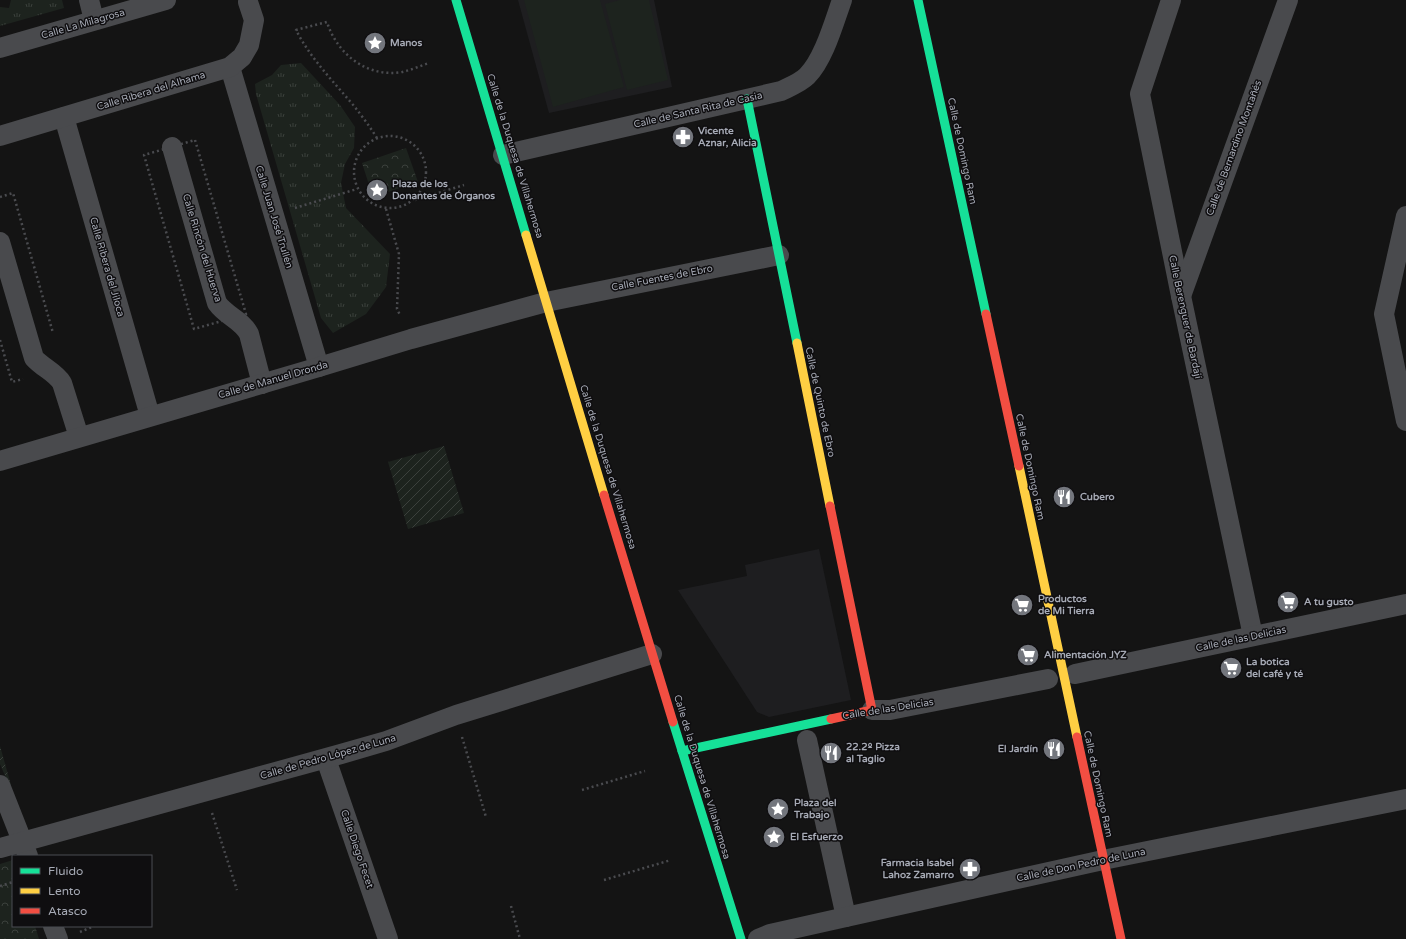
<svg xmlns="http://www.w3.org/2000/svg" width="1406" height="939" font-family="'Varela Round',sans-serif">
<style>
.built{fill:#1e1e20}
.grass{fill:url(#grass-tufts)}
.park{fill:url(#park-crowns)}
.garden{fill:url(#garden-furrows)}
.pitch{fill:#1d231e}
.lines{fill:none;stroke-linecap:round;stroke-linejoin:round}
.path{stroke:#4a4b4f;stroke-width:2.5;stroke-dasharray:2 3;stroke-linecap:butt}
.street{stroke:#494a4d;stroke-width:20}
.fast{stroke:#16e098;stroke-width:9}
.slow{stroke:#ffcf43;stroke-width:9}
.jam{stroke:#f24e42;stroke-width:9}
.labels{text-anchor:middle;dominant-baseline:central;stroke-width:3;stroke-linejoin:round;paint-order:stroke}
.street-label{font-size:10px;fill:#a6aab5;stroke:#0f0e10}
.poi-label{font-size:10px;font-weight:bold;fill:#a6aab5;stroke:#0f0e10;text-anchor:start}
</style>
<defs>
<pattern id="grass-tufts" width="24" height="20" patternUnits="userSpaceOnUse"><rect width="24" height="20" fill="#1d231e"/><path d="M3 7l-1-3M5 7V3M7 7l1-3M15 17l-1-3M17 17v-4M19 17l1-3" fill="none" stroke="#3b403c"/></pattern>
<pattern id="park-crowns" width="20" height="18" patternUnits="userSpaceOnUse"><rect width="20" height="18" fill="#1d231e"/><path d="M2 6a3 3 0 1 1 6 0M12 15a3 3 0 1 1 6 0" fill="none" stroke="#3b403c"/></pattern>
<pattern id="garden-furrows" width="10" height="10" patternUnits="userSpaceOnUse"><rect width="10" height="10" fill="#1d231e"/><path d="M-1 1l2-2M0 10L10 0M9 11l2-2" fill="none" stroke="#3b403c"/></pattern>
</defs>
<rect width="100%" height="100%" fill="#141414"/>
<g class="built">
<path d="M 518,0 L 654,0 L 672,87 L 549,113 Z"/>
<path d="M 819,549 L 851,700 L 769,717 L 757,712 L 678,590 L 747,576 L 745,565 Z"/>
</g>
<g class="grass">
<path d="M 11,0 L 62,0 L 64,8 L 0,26 L 0,7 L 9,8 Z"/>
<path d="M 301,63 L 340,105 L 355,127 L 354,148 L 345,164 L 341,183 L 346,208 L 390,254 L 386,287 L 366,314 L 333,333 L 321,318 L 256,94 L 255,84 L 272,75 L 281,65 Z"/>
</g>
<g class="park">
<path d="M 406,148 L 418,182 L 373,197 L 362,163 Z"/>
<path d="M 13,860 L 13,926 L 35,926 L 39,939 L 0,939 L 0,864 Z"/>
</g>
<g class="garden">
<path d="M 444,446 L 464,513 L 408,529 L 388,462 Z"/>
<path d="M 0,746 L 11,785 L 9,785 L 0,764 Z"/>
</g>
<g class="pitch">
<path d="M 524,0 L 600,0 L 624,87 L 553,107 Z"/>
<path d="M 620,0 L 649,0 L 668,80 L 627,90 L 605,4 Z"/>
</g>
<g class="lines">
<g class="path">
<circle cx="390" cy="172" r="36"/>
<path d="M 377,138 C 370,127 362,116 354,106 C 333,81 311,59 296,30 L 327,22 C 337,54 367,78 402,72 C 411,70 420,66 429,63"/>
<path d="M 195,140 L 246,314 L 194,329 L 144,155 Z"/>
<path d="M 0,197 L 13,193 L 53,333"/>
<path d="M 415,200 L 464,185"/>
<path d="M 295,208 L 357,189"/>
<path d="M 386,209 L 399,254 L 397,309 L 400,315"/>
<path d="M 0,340 L 12,382 L 23,379"/>
<path d="M 462,737 L 486,817"/>
<path d="M 582,790 L 645,771"/>
<path d="M 212,813 L 237,890"/>
<path d="M 604,880 L 671,860"/>
<path d="M 0,886 L 13,882"/>
<path d="M 511,906 L 520,939"/>
<path d="M 80,932 L 94,926"/>
</g>
<g class="street">
<path d="M 89,0 L 94,20"/>
<path d="M 1171,0 L 1140,94 L 1181,296 L 1253,636"/>
<path d="M 0,48 L 166,0"/>
<path d="M 230,67 L 319,367"/>
<path d="M 64,117 L 150,416"/>
<path d="M 0,136 L 230,67 L 242,57 L 249,45 L 254,20 L 248,2"/>
<path d="M 172,147 L 217,303 C 226,316 242,320 249,334 L 262,384"/>
<path d="M 503,155 L 781,91 C 789,87 800,83 807,76 C 824,59 834,22 842,0"/>
<path d="M 1406,216 L 1384,314 L 1406,421"/>
<path d="M 0,242 L 34,358 C 43,368 55,372 62,383 L 79,437"/>
<path d="M 1181,296 L 1288,0"/>
<path d="M 0,461 L 319,367 L 411,339 L 546,302 L 779,255"/>
<path d="M 1075,674 L 1406,604"/>
<path d="M 872,710 L 890,710 L 1048,679"/>
<path d="M 807,740 L 846,917"/>
<path d="M 326,759 L 388,939"/>
<path d="M 0,785 L 28,856"/>
<path d="M 0,848 L 341,754 L 386,741 L 456,715 L 652,654"/>
<path d="M 53,926 L 58,939"/>
<path d="M 758,939 L 770,934 L 846,917 L 1103,860 L 1406,799"/>
</g>
<g class="fast">
<path d="M 456,0 L 526,235"/>
<path d="M 918,0 L 986,314"/>
<path d="M 747,99 L 797,343"/>
<path d="M 673,722 L 741,939"/>
<path d="M 682,751 L 831,719"/>
</g>
<g class="slow">
<path d="M 526,235 L 604,495"/>
<path d="M 797,343 L 830,506"/>
<path d="M 1019,466 L 1077,737"/>
</g>
<g class="jam">
<path d="M 986,314 L 1019,466"/>
<path d="M 604,495 L 673,722"/>
<path d="M 830,506 L 872,710 L 831,719"/>
<path d="M 1077,737 L 1121,939"/>
</g>
</g>
<defs>
<g id="sight-disc" transform="scale(1.15)"><circle r="9.5" fill="#73767d" stroke="#0f0e10"/><path d="M0-6L1.8-2.2L6-1.7L2.9 1.2L3.7 5.4L0 3.3L-3.7 5.4L-2.9 1.2L-6-1.7L-1.8-2.2Z" fill="#fff"/></g>
<g id="pharmacy-disc" transform="scale(1.15)"><circle r="9.5" fill="#73767d" stroke="#0f0e10"/><path d="M-2-6h4v4h4v4h-4v4h-4v-4h-4v-4h4Z" fill="#fff"/></g>
<g id="restaurant-disc" transform="scale(1.15)"><circle r="9.5" fill="#73767d" stroke="#0f0e10"/><path d="M-5-6h1v4h1v-4h1v4h1v-4h1v5L-1.5 .5V6h-2V.5L-5-1ZM5-6V6H3V1.5H1.5Q1.5-4 5-6Z" fill="#fff"/></g>
<g id="supermarket-disc" transform="scale(1.15)"><circle r="9.5" fill="#73767d" stroke="#0f0e10"/><path d="M-6-5.5h2.5l.6 2H6L4.5 2H-2.5L-4.4-4H-6ZM-1.5 3.2a1.3 1.3 0 1 0 .1 0ZM3 3.2a1.3 1.3 0 1 0 .1 0Z" fill="#fff"/></g>
</defs>
<g fill-rule="evenodd">
<use href="#sight-disc" x="375" y="43"/>
<use href="#pharmacy-disc" x="683" y="137"/>
<use href="#sight-disc" x="377" y="190"/>
<use href="#restaurant-disc" x="1064" y="497"/>
<use href="#supermarket-disc" x="1288" y="602"/>
<use href="#supermarket-disc" x="1022" y="605"/>
<use href="#supermarket-disc" x="1028" y="655"/>
<use href="#supermarket-disc" x="1231" y="668"/>
<use href="#restaurant-disc" x="1054" y="749"/>
<use href="#restaurant-disc" x="831" y="753"/>
<use href="#sight-disc" x="778" y="809"/>
<use href="#sight-disc" x="774" y="837"/>
<use href="#pharmacy-disc" x="970" y="869"/>
</g>
<g class="labels">
<g class="street-label">
<text transform="translate(83 24) rotate(-16)">Calle La Milagrosa</text>
<text transform="translate(151 91) rotate(-17)">Calle Ribera del Alhama</text>
<text transform="translate(698 110) rotate(-13)">Calle de Santa Rita de Casia</text>
<text transform="translate(1234 148) rotate(-70)">Calle de Bernardino Montañés</text>
<text transform="translate(962 151) rotate(78)">Calle de Domingo Ram</text>
<text transform="translate(515 156) rotate(73)">Calle de la Duquesa de Villahermosa</text>
<text transform="translate(274 217) rotate(73)">Calle Juan José Trullén</text>
<text transform="translate(202 248) rotate(73)">Calle Rincón del Huerva</text>
<text transform="translate(107 267) rotate(74)">Calle Ribera del Jiloca</text>
<text transform="translate(662 278) rotate(-11)">Calle Fuentes de Ebro</text>
<text transform="translate(1185 317) rotate(78)">Calle Berenguer de Bardají</text>
<text transform="translate(273 380) rotate(-16)">Calle de Manuel Dronda</text>
<text transform="translate(820 402) rotate(78)">Calle de Quinto de Ebro</text>
<text transform="translate(608 467) rotate(73)">Calle de la Duquesa de Villahermosa</text>
<text transform="translate(1030 467) rotate(78)">Calle de Domingo Ram</text>
<text transform="translate(1241 639) rotate(-12)">Calle de las Delicias</text>
<text transform="translate(888 709) rotate(-9)">Calle de las Delicias</text>
<text transform="translate(328 757) rotate(-16)">Calle de Pedro López de Luna</text>
<text transform="translate(702 777) rotate(73)">Calle de la Duquesa de Villahermosa</text>
<text transform="translate(1098 784) rotate(78)">Calle de Domingo Ram</text>
<text transform="translate(357 849) rotate(71)">Calle Diego Fecet</text>
<text transform="translate(1081 865) rotate(-12)">Calle de Don Pedro de Luna</text>
</g>
<g class="poi-label">
<text x="390" y="43">Manos</text>
<text x="698" y="131">Vicente<tspan x="698" dy="12">Aznar, Alicia</tspan></text>
<text x="392" y="184">Plaza de los<tspan x="392" dy="12">Donantes de Órganos</tspan></text>
<text x="1080" y="497">Cubero</text>
<text x="1038" y="599">Productos<tspan x="1038" dy="12">de Mi Tierra</tspan></text>
<text x="1304" y="602">A tu gusto</text>
<text x="1044" y="655">Alimentación JYZ</text>
<text x="1246" y="662">La botica<tspan x="1246" dy="12">del café y té</tspan></text>
<text x="846" y="747">22.2º Pizza<tspan x="846" dy="12">al Taglio</tspan></text>
<text x="1038" y="749" text-anchor="end">El Jardín</text>
<text x="794" y="803">Plaza del<tspan x="794" dy="12">Trabajo</tspan></text>
<text x="790" y="837">El Esfuerzo</text>
<text x="954" y="863" text-anchor="end">Farmacia Isabel<tspan x="954" dy="12">Lahoz Zamarro</tspan></text>
</g>
</g>
<rect x="12" y="855" width="140" height="72" fill="#0f0e10" stroke="#4b4c52"/>
<rect x="20" y="868" width="20" height="6" fill="#16e098" stroke="#4b4c52"/>
<text x="48" y="875" font-size="12" fill="#a6aab5">Fluido</text>
<rect x="20" y="888" width="20" height="6" fill="#ffcf43" stroke="#4b4c52"/>
<text x="48" y="895" font-size="12" fill="#a6aab5">Lento</text>
<rect x="20" y="908" width="20" height="6" fill="#f24e42" stroke="#4b4c52"/>
<text x="48" y="915" font-size="12" fill="#a6aab5">Atasco</text>
</svg>
